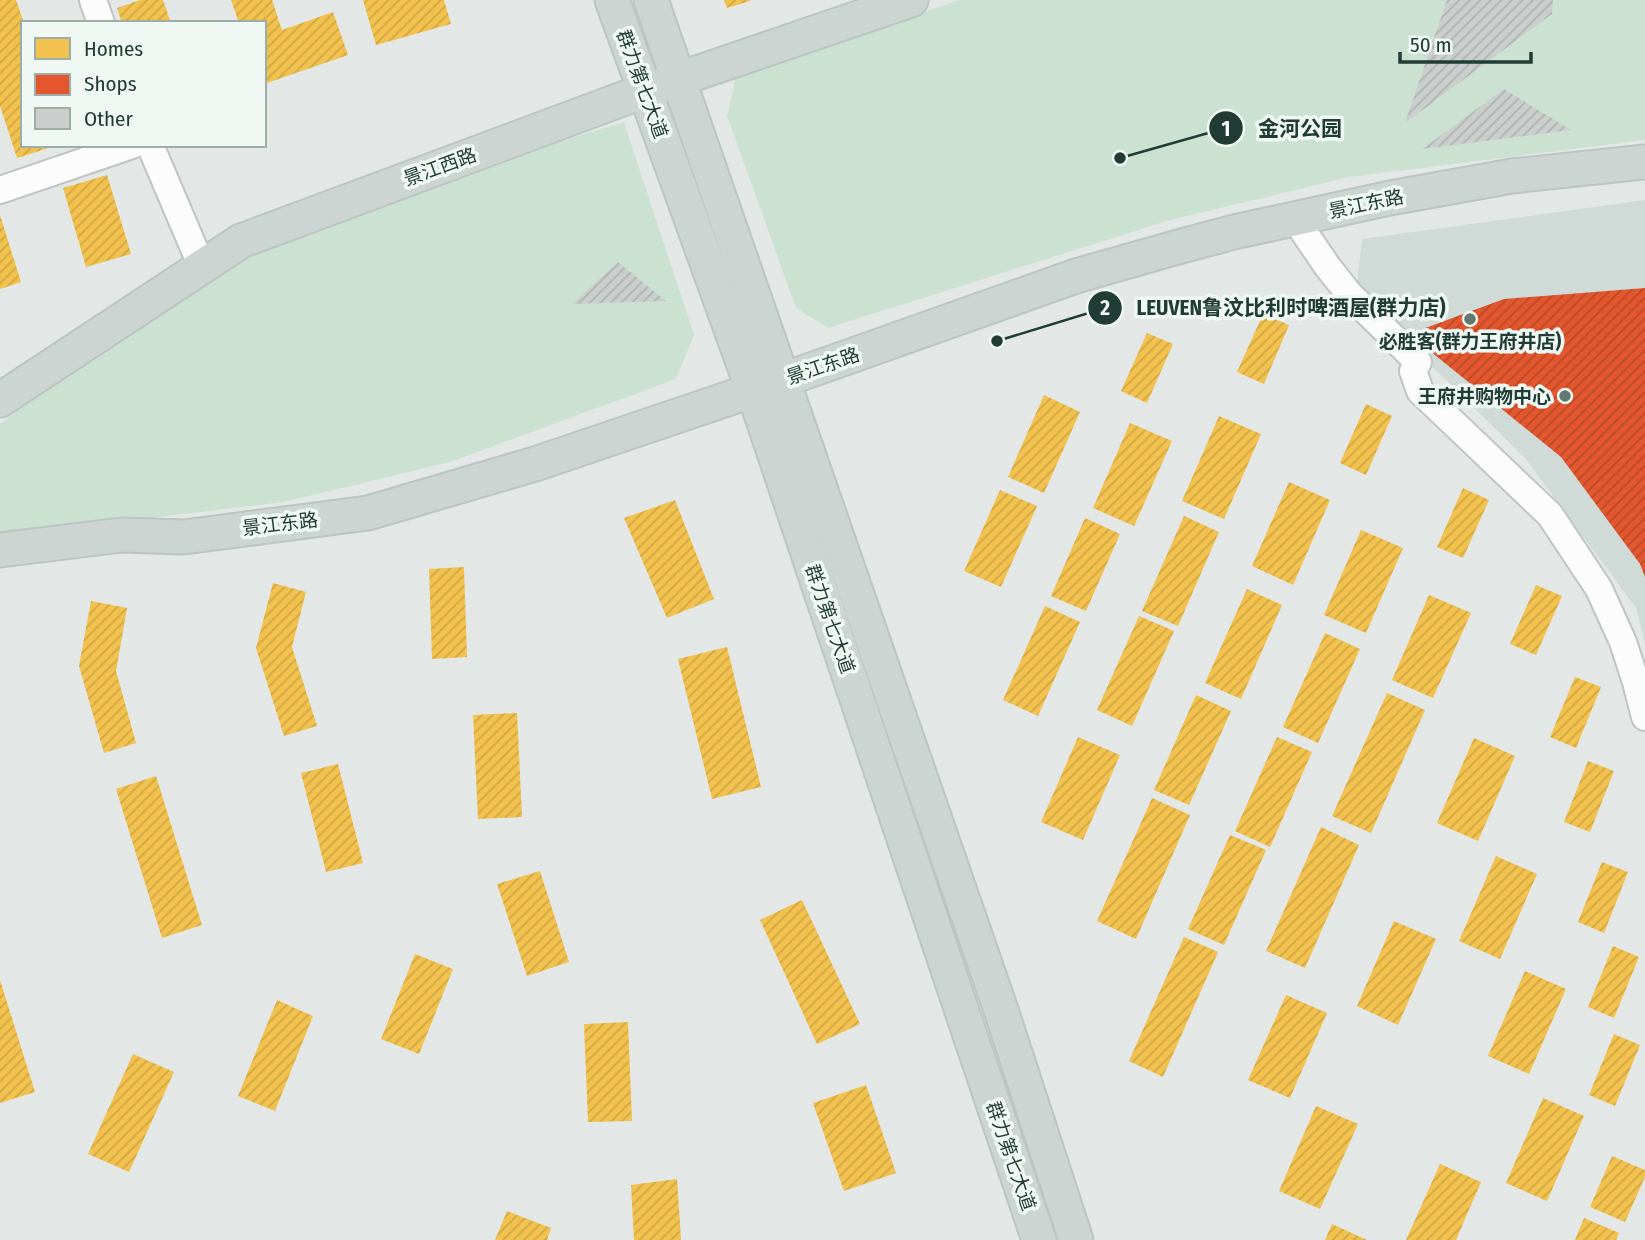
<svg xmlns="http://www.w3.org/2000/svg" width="1645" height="1240" font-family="'Fira Sans Condensed','Noto Sans SC',sans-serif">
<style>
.built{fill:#d0dad6}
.green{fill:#cbe2d2}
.homes{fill:url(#homes-hatch)}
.shops{fill:url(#shops-hatch)}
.building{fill:url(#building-hatch)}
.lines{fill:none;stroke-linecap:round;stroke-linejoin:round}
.minor-casing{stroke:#c0c5c3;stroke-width:30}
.major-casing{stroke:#bbc5c2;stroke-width:37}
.minor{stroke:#fbfcfb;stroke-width:26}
.major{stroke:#ccd5d2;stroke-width:33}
.poi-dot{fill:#647872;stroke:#f0f8f4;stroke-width:2.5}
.labels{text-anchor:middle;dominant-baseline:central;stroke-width:7;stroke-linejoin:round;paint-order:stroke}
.street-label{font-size:19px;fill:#203c34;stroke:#f0f8f4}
.poi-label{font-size:19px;font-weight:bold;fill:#203c34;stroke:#f0f8f4}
.leader{fill:none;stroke:#203c34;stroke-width:2.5}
.callout-dot{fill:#203c34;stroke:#f0f8f4;stroke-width:2.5}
.mark-label{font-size:21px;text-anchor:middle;font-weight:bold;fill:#fff}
.callout-label{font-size:21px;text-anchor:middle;font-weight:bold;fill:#203c34;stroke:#f0f8f4;stroke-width:7;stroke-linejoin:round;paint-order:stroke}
</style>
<defs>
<pattern id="homes-hatch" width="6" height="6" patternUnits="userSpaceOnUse" patternTransform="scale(1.75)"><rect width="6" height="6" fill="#f2c14e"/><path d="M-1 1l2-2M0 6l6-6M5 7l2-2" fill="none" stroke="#cfa745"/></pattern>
<pattern id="shops-hatch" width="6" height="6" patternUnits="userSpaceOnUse" patternTransform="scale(1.75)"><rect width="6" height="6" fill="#e4572e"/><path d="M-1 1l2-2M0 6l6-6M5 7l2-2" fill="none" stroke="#b84928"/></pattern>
<pattern id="building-hatch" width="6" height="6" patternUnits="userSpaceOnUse" patternTransform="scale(1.75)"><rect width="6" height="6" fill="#cacfcd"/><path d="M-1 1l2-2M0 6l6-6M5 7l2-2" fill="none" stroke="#adb3b1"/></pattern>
</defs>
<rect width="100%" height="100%" fill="#e3e8e6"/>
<path class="built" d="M 1645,200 L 1645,643 L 1636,608 L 1525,458 L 1356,292 L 1362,239 Z"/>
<g class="green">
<path d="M 959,0 L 1645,0 L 1645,140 L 1350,177 L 1170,220 L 828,328 L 796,308 L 727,116 L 736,77 Z"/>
<path d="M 624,122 L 694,335 L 676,379 L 450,462 L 284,502 L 76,527 L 0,540 L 0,424 L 104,344 L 240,252 L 332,211 Z"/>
</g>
<g class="homes">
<path d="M 0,0 L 16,0 L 24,23 L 23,145 L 55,146 L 17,158 L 0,106 Z"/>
<path d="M 140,0 L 163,0 L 171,23 L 122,23 L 117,8 Z"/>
<path d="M 231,0 L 272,0 L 282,30 L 333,12 L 348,55 L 264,84 L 264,23 L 239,23 Z"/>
<path d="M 363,0 L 444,0 L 451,24 L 376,45 Z"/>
<path d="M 724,0 L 750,0 L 750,1 L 727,8 Z"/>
<path d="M 107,175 L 131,254 L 86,267 L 63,188 Z"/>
<path d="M 0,215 L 21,282 L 0,289 Z"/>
<path d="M 1263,314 L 1289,325 L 1264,384 L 1237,372 Z"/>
<path d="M 1147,333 L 1173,344 L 1147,403 L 1121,391 Z"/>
<path d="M 1044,395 L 1080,412 L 1044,493 L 1008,477 Z"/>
<path d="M 1366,404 L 1392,416 L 1366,475 L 1340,463 Z"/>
<path d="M 1219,416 L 1261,434 L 1224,519 L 1182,501 Z"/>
<path d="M 1130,423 L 1172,441 L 1134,526 L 1093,508 Z"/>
<path d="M 1289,482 L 1330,500 L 1293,585 L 1252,566 Z"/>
<path d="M 1463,488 L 1489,500 L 1463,558 L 1437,547 Z"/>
<path d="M 1000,490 L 1037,506 L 1001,587 L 964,571 Z"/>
<path d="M 675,500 L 714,599 L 667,618 L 624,518 Z"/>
<path d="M 1184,516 L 1219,532 L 1178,626 L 1142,611 Z"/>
<path d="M 1085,518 L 1120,534 L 1086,611 L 1051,596 Z"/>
<path d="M 1361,530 L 1403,548 L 1366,633 L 1324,615 Z"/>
<path d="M 464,567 L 467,657 L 432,659 L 429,569 Z"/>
<path d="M 273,583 L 306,592 L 292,647 L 317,726 L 284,736 L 256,648 Z"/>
<path d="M 1536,585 L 1562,596 L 1536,655 L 1510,644 Z"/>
<path d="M 1247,589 L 1282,605 L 1241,699 L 1205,683 Z"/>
<path d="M 1429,595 L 1471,613 L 1433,698 L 1392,680 Z"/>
<path d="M 91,601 L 127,608 L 116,671 L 136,743 L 104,753 L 79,666 Z"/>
<path d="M 1045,606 L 1080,622 L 1038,716 L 1003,700 Z"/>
<path d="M 1139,616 L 1174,631 L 1132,726 L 1097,710 Z"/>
<path d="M 1325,633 L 1360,649 L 1318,743 L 1283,727 Z"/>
<path d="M 727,647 L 761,787 L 712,799 L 678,659 Z"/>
<path d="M 1575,677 L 1601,687 L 1576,748 L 1550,737 Z"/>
<path d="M 1387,693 L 1425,710 L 1371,833 L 1332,816 Z"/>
<path d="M 1196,695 L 1231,711 L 1189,805 L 1154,790 Z"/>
<path d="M 517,713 L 522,817 L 478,819 L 473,715 Z"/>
<path d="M 1078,737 L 1120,755 L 1083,840 L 1041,822 Z"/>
<path d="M 1277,737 L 1312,752 L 1270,847 L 1235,831 Z"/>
<path d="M 1474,738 L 1515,756 L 1478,841 L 1437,823 Z"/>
<path d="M 1588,761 L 1614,771 L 1590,832 L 1564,822 Z"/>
<path d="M 338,764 L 363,863 L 326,872 L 301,773 Z"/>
<path d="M 156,776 L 202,925 L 162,938 L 116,789 Z"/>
<path d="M 1152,798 L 1190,815 L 1136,939 L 1097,921 Z"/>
<path d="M 1321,827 L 1359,845 L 1305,968 L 1266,951 Z"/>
<path d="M 1230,835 L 1266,850 L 1224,945 L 1188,929 Z"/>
<path d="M 1496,856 L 1537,874 L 1500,959 L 1459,941 Z"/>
<path d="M 1602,862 L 1628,872 L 1604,933 L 1578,922 Z"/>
<path d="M 540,871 L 569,962 L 527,976 L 497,884 Z"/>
<path d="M 802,900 L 860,1024 L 817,1044 L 760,920 Z"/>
<path d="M 1394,921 L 1436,939 L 1398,1025 L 1357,1006 Z"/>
<path d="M 1184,937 L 1218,952 L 1163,1077 L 1129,1061 Z"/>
<path d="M 1613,946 L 1639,957 L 1614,1018 L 1588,1007 Z"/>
<path d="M 415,954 L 453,969 L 419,1054 L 381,1039 Z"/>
<path d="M 1525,971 L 1566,989 L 1529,1074 L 1488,1056 Z"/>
<path d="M 0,980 L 35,1092 L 0,1103 Z"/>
<path d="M 1286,995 L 1327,1013 L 1290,1098 L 1248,1080 Z"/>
<path d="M 277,1000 L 313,1016 L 275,1111 L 238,1096 Z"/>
<path d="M 628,1022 L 632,1121 L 588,1122 L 584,1024 Z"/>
<path d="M 1614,1034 L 1640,1045 L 1615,1106 L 1589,1095 Z"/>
<path d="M 133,1054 L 174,1072 L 129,1172 L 88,1154 Z"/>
<path d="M 866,1085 L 896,1173 L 844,1191 L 813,1103 Z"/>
<path d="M 1543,1098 L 1584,1116 L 1547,1201 L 1506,1183 Z"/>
<path d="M 1316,1106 L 1358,1124 L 1320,1209 L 1279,1191 Z"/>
<path d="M 1612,1156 L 1645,1170 L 1645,1177 L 1625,1222 L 1590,1207 Z"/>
<path d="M 1440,1164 L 1481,1182 L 1456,1240 L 1406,1240 Z"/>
<path d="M 677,1179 L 681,1240 L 634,1240 L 631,1185 Z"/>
<path d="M 507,1211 L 551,1228 L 547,1240 L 495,1240 Z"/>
<path d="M 1584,1218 L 1619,1233 L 1616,1240 L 1575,1240 Z"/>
<path d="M 1332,1224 L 1367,1240 L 1325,1240 Z"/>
</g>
<path class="shops" d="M 1645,288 L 1645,577 L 1640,564 L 1561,457 L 1409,334 L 1504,299 Z"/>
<g class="building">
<path d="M 1447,0 L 1553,0 L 1552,14 L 1405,123 Z"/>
<path d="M 1504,89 L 1571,130 L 1422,149 Z"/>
<path d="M 618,262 L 666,301 L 572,304 Z"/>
</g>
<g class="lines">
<g class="minor-casing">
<g id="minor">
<path d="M 93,0 L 101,23"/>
<path d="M 150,145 L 202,267"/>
<path d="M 0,190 L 132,145"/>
<path d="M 1295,219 L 1327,266 L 1350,295 L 1418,362 L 1413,371 L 1420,391 L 1550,515 L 1599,589 L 1623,642 L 1636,682 L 1645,717"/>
</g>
</g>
<g class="major-casing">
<g id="major">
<path d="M 612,0 L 753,390 L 1039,1240"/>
<path d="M 651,0 L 1001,1010 L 1076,1240"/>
<path d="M 0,400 L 241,241 L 644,91 L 911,0"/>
<path d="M 0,550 L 122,535 L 184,537 L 368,513 L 535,464 L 783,380 L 1076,276 L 1178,247 L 1234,232 L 1390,198 L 1512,176 L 1645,162"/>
</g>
</g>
<use href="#minor" class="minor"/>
<use href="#major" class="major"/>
</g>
<g class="poi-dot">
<circle cx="1470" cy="319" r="7"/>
<circle cx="1565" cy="396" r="7"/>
</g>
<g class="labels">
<g class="street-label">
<text transform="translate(642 84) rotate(70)">群力第七大道</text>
<text transform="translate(440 167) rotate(-20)">景江西路</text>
<text transform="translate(1366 204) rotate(-12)">景江东路</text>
<text transform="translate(823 366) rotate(-19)">景江东路</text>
<text transform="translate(280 524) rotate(-7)">景江东路</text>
<text transform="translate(830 619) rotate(71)">群力第七大道</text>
<text transform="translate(1011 1156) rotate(71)">群力第七大道</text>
</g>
<g class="poi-label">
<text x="1470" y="341">必胜客(群力王府井店)</text>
<text x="1551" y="396" text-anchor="end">王府井购物中心</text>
</g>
</g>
<path class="leader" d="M1120 158L1226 128M997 341L1105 308"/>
<g class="callout-dot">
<circle cx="1120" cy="158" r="7"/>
<circle cx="997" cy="341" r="7"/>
<circle cx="1226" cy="128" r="18"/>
<circle cx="1105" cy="308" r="18"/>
</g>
<g class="mark-label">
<text x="1226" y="136">1</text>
<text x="1105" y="315">2</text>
</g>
<g class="callout-label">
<text x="1300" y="136">金河公园</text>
<text x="1291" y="315">LEUVEN鲁汶比利时啤酒屋(群力店)</text>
</g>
<rect x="21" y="21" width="245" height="126" fill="#f0f8f4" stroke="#9dada7" stroke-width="2"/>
<rect x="35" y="38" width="35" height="21" fill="#f2c14e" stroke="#9dada7" stroke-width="2"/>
<text x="84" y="56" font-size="21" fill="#203c34">Homes</text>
<rect x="35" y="74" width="35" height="21" fill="#e4572e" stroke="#9dada7" stroke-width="2"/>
<text x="84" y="91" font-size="21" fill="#203c34">Shops</text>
<rect x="35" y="108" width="35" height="21" fill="#cacfcd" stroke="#9dada7" stroke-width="2"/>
<text x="84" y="126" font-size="21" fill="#203c34">Other</text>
<path d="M1400 52v10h131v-10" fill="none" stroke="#203c34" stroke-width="3.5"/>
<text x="1410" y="52" font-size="21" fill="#203c34" stroke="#f0f8f4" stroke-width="5" paint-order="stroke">50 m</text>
</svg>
